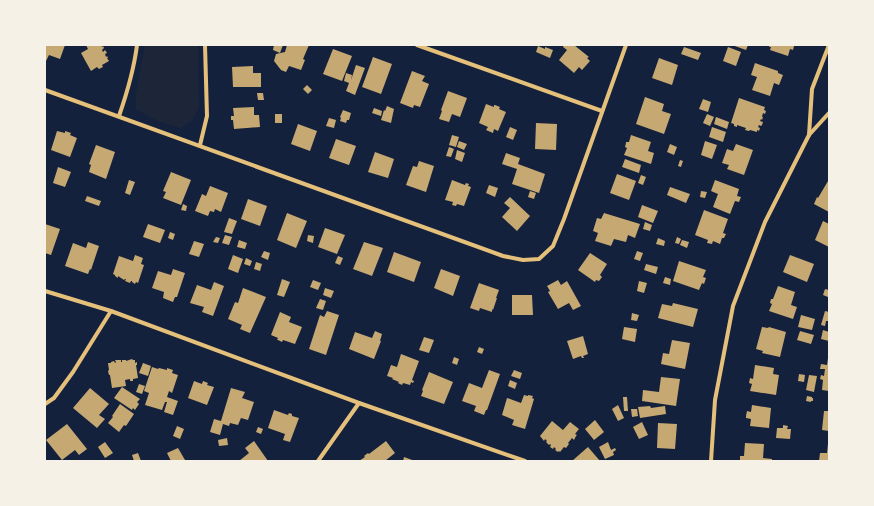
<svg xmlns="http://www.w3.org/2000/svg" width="874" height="506" font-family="Overpass,sans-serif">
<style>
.green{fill:#1d2539}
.building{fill:#c6a872}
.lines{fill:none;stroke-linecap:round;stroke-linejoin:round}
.minor{stroke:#e5c07b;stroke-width:4}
</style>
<rect width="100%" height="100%" fill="#14213d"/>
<path class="green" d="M 145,45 L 198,45 L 199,107 L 192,121 L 180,128 L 158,121 L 136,109 L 136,94 Z"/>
<g class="building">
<path d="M 45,45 L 65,45 L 60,59 L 49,55 L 46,61 L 45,61 Z"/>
<path d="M 86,45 L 101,45 L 102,47 L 103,46 L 104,48 L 102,50 L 103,52 L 105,50 L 107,53 L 105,54 L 106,57 L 107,56 L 108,58 L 107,58 L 109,61 L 102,65 L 103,67 L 99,69 L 97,67 L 91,71 L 81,53 L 88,49 Z"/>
<path d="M 274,45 L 283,45 L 280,53 L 273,50 Z"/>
<path d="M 287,45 L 309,45 L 303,59 L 305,60 L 301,70 L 289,66 L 286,72 L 281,70 L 274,61 L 276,54 L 285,52 Z"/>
<path d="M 564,45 L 574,45 L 589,57 L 587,58 L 590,61 L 582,70 L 579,67 L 574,73 L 559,60 L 567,50 L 563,47 Z"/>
<path d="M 732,45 L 748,45 L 746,50 Z"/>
<path d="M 770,45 L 792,45 L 794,46 L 793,50 L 790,49 L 788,56 L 770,50 L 771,47 L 769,47 Z"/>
<path d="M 538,46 L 545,49 L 545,47 L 553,50 L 550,58 L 536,52 Z"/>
<path d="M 684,47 L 701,53 L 698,60 L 681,54 Z"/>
<path d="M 728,47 L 741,52 L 736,66 L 723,61 Z"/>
<path d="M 333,49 L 352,56 L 342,81 L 323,74 Z"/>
<path d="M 373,57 L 392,64 L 381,94 L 362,87 Z"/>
<path d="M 659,58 L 678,65 L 672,85 L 652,78 Z"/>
<path d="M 755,63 L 778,71 L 778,73 L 783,75 L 779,85 L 774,83 L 770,96 L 752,90 L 757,77 L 751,75 Z"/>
<path d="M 356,65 L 365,68 L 355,95 L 346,91 L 349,83 L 344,81 L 346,73 L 352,75 L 351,80 Z"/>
<path d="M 253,66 L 253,73 L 261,73 L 261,87 L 233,87 L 232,67 Z"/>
<path d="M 412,71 L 425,76 L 422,81 L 429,84 L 420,107 L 414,105 L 413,108 L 400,103 Z"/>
<path d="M 307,85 L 312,90 L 308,94 L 303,89 Z"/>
<path d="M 448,91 L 467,98 L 460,117 L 452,114 L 449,122 L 439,119 L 442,111 L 441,110 Z"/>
<path d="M 257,93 L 263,93 L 264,100 L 258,100 Z"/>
<path d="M 645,97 L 664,104 L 662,111 L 671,114 L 664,134 L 636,124 Z"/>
<path d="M 739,98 L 765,107 L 764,110 L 766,111 L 765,114 L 763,113 L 762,117 L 763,117 L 762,120 L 761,119 L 760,121 L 763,122 L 762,125 L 761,126 L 759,125 L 758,127 L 760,128 L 759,131 L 757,130 L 757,132 L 750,130 L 749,131 L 745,130 L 746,128 L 737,125 L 737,127 L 734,126 L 734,124 L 731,123 Z"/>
<path d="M 703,99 L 711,102 L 708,112 L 699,109 Z"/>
<path d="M 486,104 L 494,107 L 494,105 L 495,105 L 500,107 L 499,109 L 506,112 L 498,131 L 494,129 L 493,133 L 486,130 L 488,127 L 479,123 Z"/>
<path d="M 387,106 L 394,109 L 391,123 L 381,120 L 384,110 L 385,111 Z"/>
<path d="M 254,107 L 254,115 L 259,115 L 260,127 L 234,129 L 233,120 L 231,120 L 231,116 L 234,116 L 233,108 Z"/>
<path d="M 374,108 L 382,111 L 381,116 L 372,113 Z"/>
<path d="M 343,110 L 351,113 L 349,120 L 347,120 L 346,123 L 340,121 L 341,118 L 340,117 Z"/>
<rect x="275" y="114" width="7" height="9"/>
<path d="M 707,114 L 714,117 L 710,126 L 703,123 Z"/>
<path d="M 716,117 L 729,122 L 727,129 L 714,124 Z"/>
<path d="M 329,118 L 336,120 L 334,128 L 326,126 Z"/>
<path d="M 536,123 L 557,124 L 556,150 L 535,149 Z"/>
<path d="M 298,124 L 317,131 L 310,151 L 291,144 Z"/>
<path d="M 510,127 L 517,130 L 513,140 L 506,137 Z"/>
<path d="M 712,127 L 726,132 L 723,142 L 709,137 Z"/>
<path d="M 57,131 L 65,133 L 65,131 L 71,133 L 70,135 L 77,138 L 70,157 L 51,150 Z"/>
<path d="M 452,135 L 459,137 L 456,147 L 449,145 Z"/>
<path d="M 631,135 L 651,142 L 648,151 L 654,153 L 651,164 L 624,155 L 627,148 L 625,147 L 626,143 L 626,142 L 629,142 Z"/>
<path d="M 336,139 L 356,146 L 349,165 L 329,158 Z"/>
<path d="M 459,141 L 467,144 L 464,150 L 457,147 Z"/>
<path d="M 705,141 L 717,145 L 712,159 L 701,155 Z"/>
<path d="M 670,144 L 677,147 L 674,155 L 667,152 Z"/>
<path d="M 736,144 L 753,150 L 744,175 L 727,169 L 729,165 L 722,163 L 727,149 L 733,151 Z"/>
<path d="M 96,145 L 115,152 L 106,179 L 89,172 L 91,165 L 89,164 Z"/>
<path d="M 449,147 L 454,149 L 451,157 L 446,156 Z"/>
<path d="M 457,150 L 465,153 L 462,162 L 455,159 Z"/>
<path d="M 375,152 L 394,159 L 388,178 L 368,172 Z"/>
<path d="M 506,153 L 520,158 L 518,164 L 545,174 L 539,193 L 512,184 L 517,169 L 502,164 Z"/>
<path d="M 625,159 L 641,165 L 639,173 L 622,167 Z"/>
<path d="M 680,160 L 683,161 L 681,167 L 678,166 Z"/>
<path d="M 419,161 L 434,166 L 426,192 L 406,185 L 413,166 L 417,167 Z"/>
<path d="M 58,167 L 71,172 L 65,187 L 53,183 Z"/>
<path d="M 171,172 L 191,180 L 181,205 L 163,198 L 166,192 L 163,191 Z"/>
<path d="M 617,174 L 636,181 L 629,200 L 610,193 Z"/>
<path d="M 641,175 L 646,177 L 643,185 L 638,183 Z"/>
<path d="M 129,180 L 135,182 L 130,195 L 125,193 Z"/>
<path d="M 452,180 L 465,185 L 466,183 L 469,184 L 468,186 L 471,187 L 464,206 L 457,204 L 456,206 L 452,205 L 453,202 L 445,200 Z"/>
<path d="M 715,180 L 739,189 L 737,196 L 741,197 L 739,202 L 735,201 L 730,214 L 713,207 L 718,194 L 711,191 Z"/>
<path d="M 828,181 L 829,181 L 829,212 L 814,204 L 817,197 L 818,198 Z"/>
<path d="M 489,185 L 498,188 L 495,197 L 486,193 Z"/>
<path d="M 210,186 L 228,193 L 221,212 L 215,209 L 214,212 L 210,211 L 208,216 L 195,211 L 202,194 L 206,196 Z"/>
<path d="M 670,187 L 690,194 L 686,203 L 667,195 Z"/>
<path d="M 530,191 L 536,193 L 534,199 L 528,197 Z"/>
<path d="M 701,191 L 707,192 L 705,198 L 700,197 Z"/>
<path d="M 87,196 L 101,201 L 99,206 L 85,201 Z"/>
<path d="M 510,197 L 530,216 L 517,231 L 502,217 L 510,208 L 504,203 Z"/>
<path d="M 248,199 L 267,206 L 260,226 L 241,219 Z"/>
<path d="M 183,204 L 187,206 L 186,211 L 181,210 Z"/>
<path d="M 642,205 L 658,211 L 653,223 L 638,217 Z"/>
<path d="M 704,210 L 728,219 L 723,233 L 726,234 L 724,238 L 722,238 L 720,244 L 713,241 L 712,244 L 707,243 L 708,240 L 695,235 Z"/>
<path d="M 287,213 L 307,221 L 296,248 L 277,240 Z"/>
<path d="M 604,213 L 640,224 L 635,238 L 628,235 L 626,242 L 614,239 L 611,246 L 595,241 L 598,233 L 593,231 L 597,218 L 601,219 Z"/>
<path d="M 229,218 L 237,221 L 232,234 L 224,232 Z"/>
<path d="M 823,221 L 829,224 L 829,247 L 815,240 Z"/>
<path d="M 645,222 L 652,225 L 650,231 L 643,229 Z"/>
<path d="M 45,224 L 60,229 L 51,255 L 45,253 Z"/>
<path d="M 148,224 L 165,230 L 160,243 L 143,237 Z"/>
<path d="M 325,228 L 345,235 L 337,254 L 318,247 Z"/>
<path d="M 170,232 L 175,234 L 173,240 L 168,238 Z"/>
<path d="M 225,235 L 232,237 L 229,245 L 222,243 Z"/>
<path d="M 308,235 L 314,236 L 313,243 L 307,241 Z"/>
<path d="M 216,237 L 220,238 L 218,243 L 213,242 Z"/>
<path d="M 677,237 L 681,239 L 679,244 L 675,243 Z"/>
<path d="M 658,238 L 665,241 L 664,246 L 656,244 Z"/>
<path d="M 239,240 L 247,243 L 245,249 L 237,247 Z"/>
<path d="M 682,240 L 689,242 L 687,248 L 680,245 Z"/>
<path d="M 194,241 L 204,244 L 199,257 L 189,254 Z"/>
<path d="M 88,242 L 99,246 L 91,270 L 90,269 L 88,274 L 65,266 L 73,243 L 86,248 Z"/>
<path d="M 364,242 L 383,248 L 372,276 L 353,269 Z"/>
<path d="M 264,251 L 270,253 L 268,260 L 261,257 Z"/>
<path d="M 637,251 L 643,253 L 640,261 L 634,259 Z"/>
<path d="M 394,252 L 421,262 L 414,282 L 387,272 Z"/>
<path d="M 590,253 L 607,264 L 600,275 L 602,277 L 599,281 L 596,280 L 595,282 L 578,270 Z"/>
<path d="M 135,255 L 143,258 L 141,264 L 144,265 L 138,283 L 136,282 L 135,284 L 132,282 L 132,281 L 131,281 L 130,283 L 125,281 L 126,279 L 125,279 L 124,280 L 118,276 L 118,278 L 115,276 L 115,275 L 113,274 L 119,256 L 133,261 Z"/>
<path d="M 233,255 L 243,259 L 238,273 L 228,269 Z"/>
<path d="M 790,255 L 814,264 L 807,282 L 783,272 Z"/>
<path d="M 338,256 L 343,258 L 340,265 L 335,263 Z"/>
<path d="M 246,258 L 252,261 L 250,266 L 244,264 Z"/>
<path d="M 679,261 L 706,270 L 703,277 L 706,278 L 704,284 L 702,283 L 699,290 L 673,281 Z"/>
<path d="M 256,262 L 262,264 L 260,271 L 254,269 Z"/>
<path d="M 646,264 L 658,267 L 656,274 L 644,270 Z"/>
<path d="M 173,269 L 185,273 L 177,297 L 175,297 L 173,302 L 163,298 L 164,292 L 152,288 L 158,271 L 171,275 Z"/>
<path d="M 441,269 L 460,276 L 453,296 L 434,288 Z"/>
<path d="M 665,277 L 671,279 L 670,285 L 663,283 Z"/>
<path d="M 282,279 L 290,282 L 284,297 L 277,295 Z"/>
<path d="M 313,280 L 321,283 L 318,290 L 310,287 Z"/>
<path d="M 558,280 L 561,285 L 567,281 L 581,306 L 573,310 L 569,303 L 558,309 L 548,292 L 550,291 L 547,286 Z"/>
<path d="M 639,281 L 647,283 L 644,293 L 637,291 Z"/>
<path d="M 214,282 L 224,286 L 213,316 L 202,312 L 204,307 L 190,303 L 197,285 L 211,290 Z"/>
<path d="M 479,283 L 499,290 L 496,298 L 497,298 L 493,310 L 492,309 L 492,312 L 480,308 L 479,311 L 470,308 Z"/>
<path d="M 778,286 L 795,292 L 791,305 L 797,307 L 793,319 L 769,311 L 772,304 L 770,303 L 771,299 L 773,299 Z"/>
<path d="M 243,288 L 266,297 L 250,333 L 240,329 L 242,325 L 228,319 L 235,302 L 238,303 Z"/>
<path d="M 325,288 L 334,291 L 331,298 L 323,295 Z"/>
<path d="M 825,289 L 829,290 L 828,297 L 823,295 Z"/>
<path d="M 512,295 L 532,295 L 533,315 L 512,315 Z"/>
<path d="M 320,299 L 326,301 L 323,310 L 316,308 Z"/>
<path d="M 673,303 L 698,309 L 693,327 L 658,318 L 662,304 L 672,306 Z"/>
<path d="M 327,311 L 339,315 L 326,355 L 309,349 L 320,315 L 324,317 Z"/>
<path d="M 825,311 L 829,312 L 829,318 L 828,321 L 826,321 L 825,326 L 821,325 Z"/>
<path d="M 280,312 L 291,317 L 289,322 L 302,327 L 295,344 L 283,340 L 282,342 L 278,340 L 277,340 L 278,338 L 271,335 Z"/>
<path d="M 632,313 L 639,315 L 637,321 L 631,320 Z"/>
<path d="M 801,315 L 815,319 L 812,330 L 798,327 Z"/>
<path d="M 624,327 L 637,329 L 635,342 L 622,339 Z"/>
<path d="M 762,327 L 768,328 L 769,327 L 786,332 L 780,357 L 762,353 L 763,351 L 756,349 Z"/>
<path d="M 823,330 L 829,332 L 829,341 L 821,339 Z"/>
<path d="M 375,331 L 382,334 L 380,341 L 381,341 L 374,359 L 349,349 L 355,332 L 372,338 Z"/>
<path d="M 800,331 L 814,335 L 811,344 L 797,340 Z"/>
<path d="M 583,336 L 588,354 L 583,356 L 584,358 L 582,358 L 581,356 L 573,359 L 567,341 Z"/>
<path d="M 424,337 L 434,340 L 429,353 L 419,350 Z"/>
<path d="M 672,340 L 690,343 L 685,369 L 661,364 L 663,353 L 669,354 Z"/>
<path d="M 479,347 L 484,349 L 482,354 L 477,352 Z"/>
<path d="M 401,354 L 419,361 L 412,380 L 414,381 L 413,383 L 411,382 L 410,385 L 403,383 L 402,385 L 398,383 L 399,382 L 392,379 L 393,378 L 387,376 L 391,365 L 397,367 Z"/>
<path d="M 454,357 L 459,359 L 457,365 L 452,363 Z"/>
<path d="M 828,358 L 829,358 L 829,391 L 822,390 L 823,380 L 820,379 L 821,375 L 824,376 L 825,369 L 820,369 L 821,364 L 827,365 Z"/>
<path d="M 132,359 L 133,360 L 135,360 L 135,363 L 137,362 L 137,365 L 136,365 L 138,378 L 133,379 L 133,381 L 130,381 L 130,379 L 125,380 L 126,386 L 112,388 L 110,375 L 109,375 L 108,371 L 109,370 L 108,363 L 111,363 L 111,362 L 114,361 L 115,363 L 116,362 L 115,360 L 121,360 L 121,362 L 122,362 L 122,360 L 126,360 L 126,361 Z"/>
<path d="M 143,363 L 151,366 L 148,376 L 139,373 Z"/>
<path d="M 755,365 L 774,368 L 773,374 L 779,375 L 776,395 L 750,391 L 752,384 L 749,383 L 750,378 L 753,379 Z"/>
<path d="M 152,367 L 158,369 L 159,368 L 167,370 L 167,368 L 173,370 L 172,373 L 178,375 L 172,393 L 169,391 L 167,397 L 178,401 L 173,415 L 164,412 L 167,402 L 165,402 L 162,410 L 145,405 L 149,393 L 144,391 Z"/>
<path d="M 489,370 L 500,374 L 487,410 L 486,410 L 484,415 L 474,411 L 476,406 L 462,401 L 469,383 L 482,388 Z"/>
<path d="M 514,370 L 522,373 L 520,379 L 511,376 Z"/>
<path d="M 429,372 L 453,382 L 444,404 L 421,396 L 423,391 L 422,390 Z"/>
<path d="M 799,374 L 805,375 L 804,382 L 798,381 Z"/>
<path d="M 809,375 L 817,376 L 814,392 L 806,390 Z"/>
<path d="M 661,377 L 680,379 L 676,406 L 642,401 L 643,390 L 659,392 Z"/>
<path d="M 510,380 L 517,383 L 515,389 L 508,386 Z"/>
<path d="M 194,381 L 202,384 L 203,381 L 208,383 L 207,385 L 214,387 L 207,405 L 188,398 Z"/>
<path d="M 139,384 L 145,386 L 142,394 L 136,392 Z"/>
<path d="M 122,387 L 140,399 L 137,402 L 139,404 L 135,410 L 133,408 L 132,410 L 114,398 Z"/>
<path d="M 90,388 L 109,404 L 99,415 L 105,419 L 97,428 L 73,408 Z"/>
<path d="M 231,388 L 245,392 L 242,398 L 254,402 L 248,420 L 241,418 L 238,425 L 230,423 L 229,426 L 223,424 L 220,435 L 210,432 L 214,419 L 221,421 Z"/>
<path d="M 524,395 L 528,396 L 528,395 L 533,396 L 532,398 L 534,399 L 525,429 L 512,425 L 514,420 L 502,415 L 507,398 L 521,403 Z"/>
<path d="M 807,396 L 812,397 L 812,398 L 813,398 L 813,401 L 811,401 L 811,402 L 806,401 Z"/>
<path d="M 623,397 L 627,397 L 628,411 L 624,411 Z"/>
<path d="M 120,404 L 134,414 L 126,426 L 124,425 L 119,432 L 108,423 L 113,417 L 112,416 Z"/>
<path d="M 618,405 L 624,418 L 618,421 L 612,409 Z"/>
<path d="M 752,405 L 771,408 L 769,428 L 750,426 L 751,419 L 746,418 L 746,416 L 747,411 L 751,412 Z"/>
<path d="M 650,406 L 651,408 L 665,406 L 666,414 L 640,418 L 638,407 Z"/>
<path d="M 631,409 L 637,409 L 638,416 L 632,417 Z"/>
<path d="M 274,410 L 288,415 L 289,413 L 292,414 L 292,416 L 299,418 L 290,442 L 283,440 L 285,434 L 268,428 Z"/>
<path d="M 824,411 L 829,411 L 829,431 L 822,430 Z"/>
<path d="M 595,420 L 604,432 L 594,440 L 585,429 Z"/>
<path d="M 552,421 L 563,430 L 570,422 L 579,429 L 575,434 L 577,435 L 576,436 L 574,440 L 572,438 L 568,443 L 569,444 L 566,448 L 564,447 L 560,452 L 559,451 L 558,452 L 555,450 L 556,449 L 554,447 L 553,449 L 550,447 L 551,445 L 550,444 L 549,445 L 546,442 L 547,441 L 545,439 L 544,441 L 540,436 Z"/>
<path d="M 642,422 L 648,435 L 639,439 L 633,427 Z"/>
<path d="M 658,423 L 677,424 L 675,449 L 657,448 Z"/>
<path d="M 67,424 L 87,449 L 79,455 L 75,450 L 62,460 L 46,440 Z"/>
<path d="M 783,425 L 788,426 L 787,429 L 791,429 L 790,439 L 776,438 L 777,428 L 783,428 Z"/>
<path d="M 177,426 L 184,429 L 180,439 L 173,436 Z"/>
<path d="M 258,427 L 263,429 L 261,434 L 256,432 Z"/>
<path d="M 227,438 L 228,445 L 219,446 L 218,440 Z"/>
<path d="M 254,441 L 268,461 L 239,461 L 249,453 L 245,448 Z"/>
<path d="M 386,441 L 395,453 L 385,461 L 359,461 L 365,457 L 364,456 L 368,453 L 369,454 Z"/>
<path d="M 105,442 L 113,453 L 105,458 L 98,447 Z"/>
<path d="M 608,442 L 611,450 L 615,448 L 616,450 L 613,452 L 614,455 L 605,459 L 599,447 Z"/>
<path d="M 745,443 L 764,444 L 763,458 L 772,459 L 772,461 L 740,461 L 740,456 L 744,456 Z"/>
<path d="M 828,444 L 829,444 L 829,461 L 819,461 L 820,453 L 827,453 Z"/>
<path d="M 588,447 L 600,461 L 572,461 Z"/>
<path d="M 178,448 L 185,460 L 183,461 L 171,461 L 167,453 Z"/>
<path d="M 138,453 L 141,461 L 134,461 L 132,455 Z"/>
<path d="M 404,457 L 415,461 L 403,461 Z"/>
</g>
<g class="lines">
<g class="minor">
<path d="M 417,45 L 602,111"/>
<path d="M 45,90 L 503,256 L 523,260 L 539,259 L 553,246 L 564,219 L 626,45"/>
<path d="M 119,116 C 127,93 134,69 137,45"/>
<path d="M 809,135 L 812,89 L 829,45"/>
<path d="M 200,145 L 207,116 L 205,45"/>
<path d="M 45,291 L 111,311 L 359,403 L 525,461"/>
<path d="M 45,404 L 54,398 L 73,372 L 111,311"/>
<path d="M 318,461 L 359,403"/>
<path d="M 711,461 L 715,400 L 733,306 L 765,222 L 809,135 L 829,113"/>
</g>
</g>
<rect width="874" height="506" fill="none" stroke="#f6f1e7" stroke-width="92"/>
</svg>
